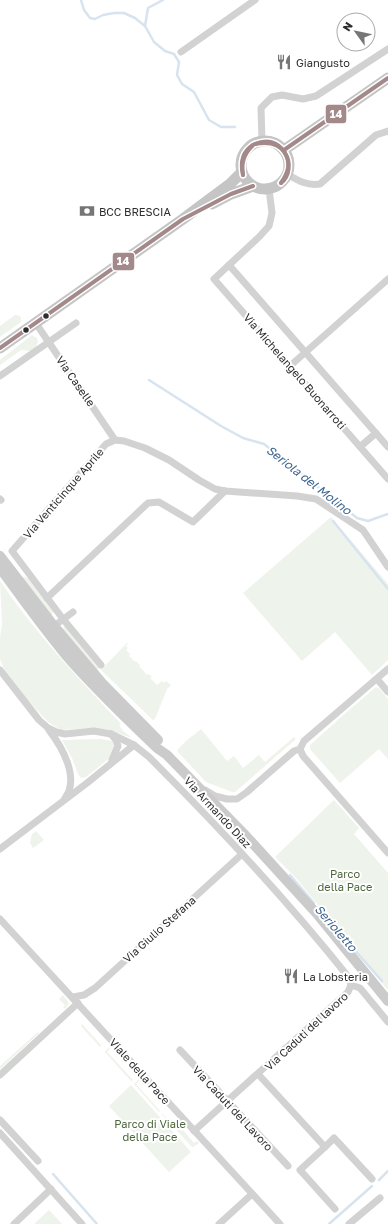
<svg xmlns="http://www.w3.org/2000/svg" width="388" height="1224" font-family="'Golos Text',sans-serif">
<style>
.green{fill:#eef3eb}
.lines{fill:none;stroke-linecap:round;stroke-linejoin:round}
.stream{stroke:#d7e4f0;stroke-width:2.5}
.street{stroke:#d2d2d2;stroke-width:7}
.secondary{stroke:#cbcbcb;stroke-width:10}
.primary{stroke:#c5c5c5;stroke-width:11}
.bus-1-casing{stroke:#fff;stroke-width:7}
.bus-1{stroke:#a38989;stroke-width:4}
.bus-dot{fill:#2d2d2d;stroke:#fff;stroke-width:1.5}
.labels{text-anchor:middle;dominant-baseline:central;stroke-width:4;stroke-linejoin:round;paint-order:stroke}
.poi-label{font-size:11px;fill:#2d2d2d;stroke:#fff;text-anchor:start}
.street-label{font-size:11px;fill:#2d2d2d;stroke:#fff}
.park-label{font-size:11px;fill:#4c673b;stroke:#fff}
.water-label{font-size:12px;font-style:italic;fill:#3d668d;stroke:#fff}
.line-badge{stroke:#fff;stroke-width:1.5}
.badge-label{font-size:11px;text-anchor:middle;font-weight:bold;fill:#fff}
</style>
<rect width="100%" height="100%" fill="#fff"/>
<g class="green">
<path d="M 15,315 L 17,315 L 21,317 L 21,322 L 0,337 L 0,326 Z"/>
<path d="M 32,335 L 37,338 L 38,341 L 36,347 L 31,351 L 21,350 L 0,365 L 0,360 Z"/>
<path d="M 331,517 L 388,584 L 388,660 L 372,675 L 335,632 L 302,661 L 243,593 Z"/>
<path d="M 22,577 L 29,578 L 54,612 L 51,615 Z"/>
<path d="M 0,581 C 35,633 78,678 121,724 L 119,725 L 123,731 L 132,738 L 109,730 L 93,728 L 61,730 L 48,722 L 23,695 L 4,669 L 0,659 L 0,637 L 2,625 Z"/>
<path d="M 67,625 L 101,667 L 97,670 L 62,629 Z"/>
<path d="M 127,643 L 128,644 L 126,646 L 128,648 L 126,650 L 130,654 L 129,656 L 135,662 L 136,661 L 140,665 L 139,666 L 147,675 L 149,674 L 152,677 L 150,678 L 157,685 L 162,681 L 164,683 L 166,681 L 171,685 L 167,689 L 155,719 L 153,720 L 101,670 Z"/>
<path d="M 376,687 L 379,688 L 388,699 L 388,759 L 379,749 L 340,783 L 310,749 L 310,745 L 348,711 Z"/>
<path d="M 201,729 L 227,761 L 234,756 L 243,768 L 259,755 L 265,762 L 294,737 L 296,739 L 235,792 L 232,792 L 206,782 L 177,751 C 184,741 192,737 201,729 Z"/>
<path d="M 101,739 L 112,741 L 116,745 L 112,756 L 86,777 L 81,778 L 78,774 L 72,758 L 62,740 Z"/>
<path d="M 334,800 L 359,828 L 354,834 L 388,873 L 388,990 L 296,878 L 275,857 Z"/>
<path d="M 36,831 L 44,840 L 33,848 L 30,843 L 32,834 Z"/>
<path d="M 63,995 L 69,1003 L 65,1009 L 63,1007 L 65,1005 L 59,999 Z"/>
<path d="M 82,1024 L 101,1045 L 105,1041 L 100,1047 L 81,1026 Z"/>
<path d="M 38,1032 L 39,1033 L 0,1069 L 0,1066 Z"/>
<path d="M 111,1047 L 107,1052 L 133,1080 L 131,1081 L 105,1052 L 107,1049 Z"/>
<path d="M 139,1079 L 140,1080 L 136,1084 L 160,1111 L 159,1112 L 134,1084 Z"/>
<path d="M 131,1085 L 191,1152 L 169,1172 L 109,1106 Z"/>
<path d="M 161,1113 L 162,1113 L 178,1130 L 180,1129 L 182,1131 L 183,1130 L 194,1143 L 197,1141 L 199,1143 L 193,1147 L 191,1146 Z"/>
<path d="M 49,1210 L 62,1224 L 34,1224 Z"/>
</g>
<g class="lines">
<g class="stream">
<path d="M 81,0 L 84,10 L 90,18 L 95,19 L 103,15 L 114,13 L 124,13 L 135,18 L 145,26 L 154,42 L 165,51 L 174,54 L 179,62 L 177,75 L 182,84 L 194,92 L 209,120 L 221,127 L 235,127"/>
<path d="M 145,26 L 148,8 L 163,0"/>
<path d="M 149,380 L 221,426 L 243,438 L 264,444 L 357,518 L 368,521 L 388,514"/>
<path d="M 333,521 L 388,589"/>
<path d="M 290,875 L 314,903"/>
<path d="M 329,921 L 382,981"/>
<path d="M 53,1174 L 97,1224"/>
<path d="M 379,1180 L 388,1171"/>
<path d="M 329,1224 L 372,1186"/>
</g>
<g class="street">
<path d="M 181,52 L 255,0"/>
<path d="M 262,141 L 261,108 L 272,97 L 282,95 L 303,99 L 316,96 L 388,49"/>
<path d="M 287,174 C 299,181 307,186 320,184 L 376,135 L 388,131"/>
<path d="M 269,189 L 272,213 L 269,226 L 259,237 L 214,279 L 388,479"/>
<path d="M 229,265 L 388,447"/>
<path d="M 35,322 L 115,440"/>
<path d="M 290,366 L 388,279"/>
<path d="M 0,376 L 76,323"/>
<path d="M 361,446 L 376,433"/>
<path d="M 0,499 L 1,500"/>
<path d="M 47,598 L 148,503 L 159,502 L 193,522 L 225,491"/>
<path d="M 54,626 L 73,612"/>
<path d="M 101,665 L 63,619 L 12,551 L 106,444 L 115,440 L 124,441 L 145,448 L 169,460 L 199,480 L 215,489 L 225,491 L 297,496 L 316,499 L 363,530 L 388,567"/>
<path d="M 0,670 L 39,720 L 48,728 L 56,732 L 65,734 L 94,731 L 111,734 L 134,745 L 149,757 C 220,828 288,901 350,979 L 351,985"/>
<path d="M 377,679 L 388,692"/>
<path d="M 49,730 C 62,747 80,778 65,798"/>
<path d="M 111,734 L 116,740 L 118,746 L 112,760"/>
<path d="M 300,749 L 303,756 L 388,853"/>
<path d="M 205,790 L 215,796 L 227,799 L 237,799 L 247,792 L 294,751 L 300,749 L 304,741 L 388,669"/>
<path d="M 0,849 L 87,783 L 134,745"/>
<path d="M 0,919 L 280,1224"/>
<path d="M 351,985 L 360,988 L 388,1022"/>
<path d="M 73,997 L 84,995 L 95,988 L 242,854"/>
<path d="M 180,1050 L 288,1166"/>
<path d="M 258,1074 L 325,1147 L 300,1170 L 335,1209"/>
<path d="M 0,1075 L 78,1003"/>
<path d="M 0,1120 L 38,1161"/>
<path d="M 194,1131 L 348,992 L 351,985"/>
<path d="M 0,1133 L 82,1224"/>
<path d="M 325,1147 L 334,1138 L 372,1179"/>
<path d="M 14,1224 L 51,1189"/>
<path d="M 219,1224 L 252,1194"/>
<path d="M 349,1224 L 380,1198"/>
</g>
<g class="secondary">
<path d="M 0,556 L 54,626 L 102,683 L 158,740"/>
<path d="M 0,568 C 21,597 42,626 65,654 C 93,687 125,717 157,748 L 167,755 L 246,836 L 318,915 L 388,1001"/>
</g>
<g class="primary">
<circle cx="265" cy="165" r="24"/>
<path d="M 284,150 L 388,78"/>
<path d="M 212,204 L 231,194 L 253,186"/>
<path d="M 0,348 L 183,219 L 230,184 L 242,172"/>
</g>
<g class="bus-1-casing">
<g id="bus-1">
<path d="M 255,144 C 266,139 278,141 285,153"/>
<path d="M 255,144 C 266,142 278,142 285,153"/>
<path d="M 284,150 L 388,78"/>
<path d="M 243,175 C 240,162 242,152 253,145"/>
<path d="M 243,175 C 241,162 244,154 253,145"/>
<path d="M 281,183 C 288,173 291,164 285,153"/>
<path d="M 281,183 C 290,176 291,162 285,153"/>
<path d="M 0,348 L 183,219 L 231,194 L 253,186"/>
</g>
</g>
<use href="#bus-1" class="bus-1"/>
</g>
<defs>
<g id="restaurant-bare" transform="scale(1.2)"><path d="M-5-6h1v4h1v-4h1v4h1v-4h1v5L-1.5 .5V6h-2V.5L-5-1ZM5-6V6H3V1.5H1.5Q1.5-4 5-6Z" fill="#767676" stroke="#fff" stroke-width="2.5" paint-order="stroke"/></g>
<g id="bank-bare" transform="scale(1.2)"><path d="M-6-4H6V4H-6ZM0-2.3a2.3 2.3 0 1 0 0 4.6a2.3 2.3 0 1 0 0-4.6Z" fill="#767676" stroke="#fff" stroke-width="2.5" paint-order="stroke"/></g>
</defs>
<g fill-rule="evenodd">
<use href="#restaurant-bare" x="284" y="62"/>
<use href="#bank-bare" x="87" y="211"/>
<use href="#restaurant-bare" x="291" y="976"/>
</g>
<g class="bus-dot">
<circle cx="46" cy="316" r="3.5"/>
<circle cx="26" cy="330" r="3.5"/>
</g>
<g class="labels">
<g class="poi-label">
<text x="296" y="62">Giangusto</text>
<text x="99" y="211">BCC BRESCIA</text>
<text x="303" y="976">La Lobsteria</text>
</g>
<g class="street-label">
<text transform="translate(295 371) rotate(49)">Via Michelangelo Buonarroti</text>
<text transform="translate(76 381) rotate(55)">Via Caselle</text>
<text transform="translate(63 493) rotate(-49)">Via Venticinque Aprile</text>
<text transform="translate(218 812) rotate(47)">Via Armando Diaz</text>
<text transform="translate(159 929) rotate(-42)">Via Giulio Stefana</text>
<text transform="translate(306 1031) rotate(-43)">Via Caduti del lavoro</text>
<text transform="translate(140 1071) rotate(48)">Viale della Pace</text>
<text transform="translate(233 1108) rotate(47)">Via Caduti del Lavoro</text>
</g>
<g class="park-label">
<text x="345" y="873">Parco<tspan x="345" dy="13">della Pace</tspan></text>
<text x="150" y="1123">Parco di Viale<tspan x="150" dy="13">della Pace</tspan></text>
</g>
<g class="water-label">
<text transform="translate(309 480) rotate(38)">Seriola del Molino</text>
<text transform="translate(336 928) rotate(49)">Serioletto</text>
</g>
</g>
<g class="line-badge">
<rect x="325" y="104" width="22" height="20" rx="4" fill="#a38989"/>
<rect x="112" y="252" width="23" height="19" rx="4" fill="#a38989"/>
</g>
<g class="badge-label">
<text x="336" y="118">14</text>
<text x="123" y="265">14</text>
</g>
<g transform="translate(356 32) rotate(303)"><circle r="19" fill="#ffffff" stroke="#ababab"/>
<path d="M0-3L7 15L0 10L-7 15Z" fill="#767676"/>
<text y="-6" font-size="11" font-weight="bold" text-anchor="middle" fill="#2d2d2d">N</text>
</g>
</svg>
